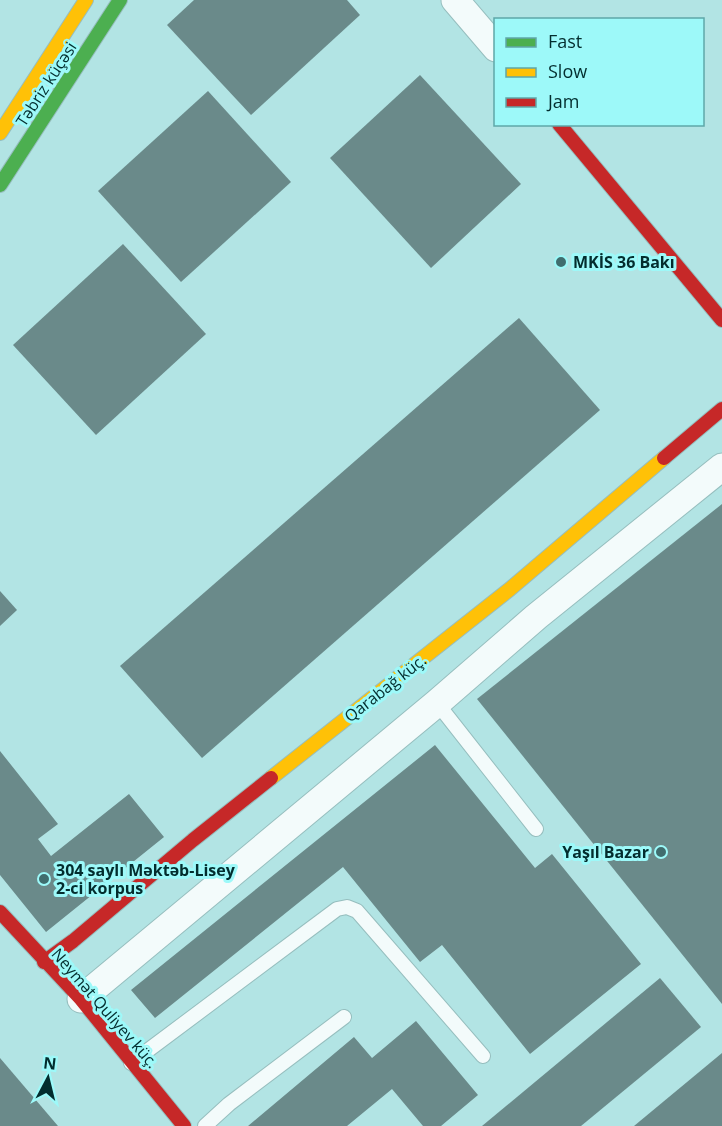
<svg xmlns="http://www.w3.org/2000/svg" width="722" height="1126" font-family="'Open Sans',sans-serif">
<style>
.building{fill:#6a8a8a}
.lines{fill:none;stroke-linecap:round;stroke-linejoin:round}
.lane-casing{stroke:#96bebe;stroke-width:16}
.street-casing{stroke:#96bebe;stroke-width:29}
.fast-casing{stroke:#96bebe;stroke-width:16}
.slow-casing{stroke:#96bebe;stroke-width:16}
.jam-casing{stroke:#96bebe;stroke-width:16}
.lane{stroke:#f3fbfb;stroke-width:14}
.street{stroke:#f3fbfb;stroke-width:27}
.fast{stroke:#4caf50;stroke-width:14}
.slow{stroke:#ffc107;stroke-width:14}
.jam{stroke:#c62828;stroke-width:14}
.poi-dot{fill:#406d6e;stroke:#9df9f9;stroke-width:2}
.labels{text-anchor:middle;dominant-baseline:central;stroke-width:6;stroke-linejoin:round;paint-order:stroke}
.street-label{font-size:16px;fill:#032d2e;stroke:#9df9f9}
.poi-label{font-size:16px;font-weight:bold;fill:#032d2e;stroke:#9df9f9;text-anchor:start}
</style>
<rect width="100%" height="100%" fill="#b2e4e4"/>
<g class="building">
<path d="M 194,0 L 347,0 L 360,15 L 251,115 L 167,25 Z"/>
<path d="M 420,75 L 521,184 L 431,268 L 330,158 Z"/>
<path d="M 208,91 L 291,182 L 181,282 L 98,191 Z"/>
<path d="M 123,244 L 206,334 L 96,435 L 13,345 Z"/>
<path d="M 519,318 L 600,410 L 202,758 L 120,666 Z"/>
<path d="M 722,504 L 722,1004 L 477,699 Z"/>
<path d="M 0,591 L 17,610 L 0,626 Z"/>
<path d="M 435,745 L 535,868 L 552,854 L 641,964 L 530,1054 L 442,945 L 420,962 L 343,867 L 155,1018 L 131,990 Z"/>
<path d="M 0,751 L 58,824 L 38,839 L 51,856 L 129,794 L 164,837 L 46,932 L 0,875 Z"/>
<path d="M 660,978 L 701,1027 L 581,1126 L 482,1126 Z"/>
<path d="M 416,1021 L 478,1095 L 441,1126 L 423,1126 L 392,1089 L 347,1126 L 248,1126 L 354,1037 L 372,1058 Z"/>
<path d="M 722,1053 L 722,1126 L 634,1126 Z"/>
<path d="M 0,1058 L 58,1126 L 0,1126 Z"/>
</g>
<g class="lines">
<g class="lane-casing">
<g id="lane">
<path d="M 437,703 L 536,829"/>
<path d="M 131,1063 L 337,909 L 347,907 L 357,911 L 483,1056"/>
<path d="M 205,1126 L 229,1104 L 344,1017"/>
</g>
</g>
<g class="street-casing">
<g id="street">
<path d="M 455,0 L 496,48"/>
<path d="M 81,999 L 437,703 L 536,617 L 722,467"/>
</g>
</g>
<g class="fast-casing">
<path id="fast" d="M 0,185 L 120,0"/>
</g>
<g class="slow-casing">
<g id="slow">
<path d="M 0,133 L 86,0"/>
<path d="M 271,778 L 510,589 L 664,458"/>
</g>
</g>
<g class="jam-casing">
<g id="jam">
<path d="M 559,124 L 722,320"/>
<path d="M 664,458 L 722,409"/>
<path d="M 0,912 L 81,999 L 184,1126"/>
<path d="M 44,962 L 73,941 L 193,840 L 271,778"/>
</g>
</g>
<use href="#lane" class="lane"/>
<use href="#street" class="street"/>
<use href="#fast" class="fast"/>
<use href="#slow" class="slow"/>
<use href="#jam" class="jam"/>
</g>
<g class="poi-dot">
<circle cx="561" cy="262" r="6"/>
<circle cx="661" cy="852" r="6"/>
<circle cx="44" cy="879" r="6"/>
</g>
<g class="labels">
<g class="street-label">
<text transform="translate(46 84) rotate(-57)">Təbriz küçəsi</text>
<text transform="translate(385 688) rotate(-38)">Qarabağ küç.</text>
<text transform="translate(105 1008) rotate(49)">Neymət Quliyev küç.</text>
</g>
<g class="poi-label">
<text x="573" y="262">MKİS 36 Bakı</text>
<text x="649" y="852" text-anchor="end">Yaşıl Bazar</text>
<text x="56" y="870">304 saylı Məktəb-Lisey<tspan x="56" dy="18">2-ci korpus</tspan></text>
</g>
</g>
<rect x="494" y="18" width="210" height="108" fill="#9df9f9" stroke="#5fa7a8" stroke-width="1.5"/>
<rect x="506" y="38" width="30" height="9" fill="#4caf50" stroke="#5fa7a8" stroke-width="1.5"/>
<text x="548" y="48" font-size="18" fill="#032d2e">Fast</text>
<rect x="506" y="68" width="30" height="9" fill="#ffc107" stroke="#5fa7a8" stroke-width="1.5"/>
<text x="548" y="78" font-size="18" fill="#032d2e">Slow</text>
<rect x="506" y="98" width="30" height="9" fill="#c62828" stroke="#5fa7a8" stroke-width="1.5"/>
<text x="548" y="108" font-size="18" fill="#032d2e">Jam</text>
<g transform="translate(48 1078) rotate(7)" stroke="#9df9f9" stroke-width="4.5" paint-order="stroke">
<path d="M0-4.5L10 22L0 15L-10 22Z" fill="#032d2e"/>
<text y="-9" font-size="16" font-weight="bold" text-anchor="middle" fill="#032d2e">N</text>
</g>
</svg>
